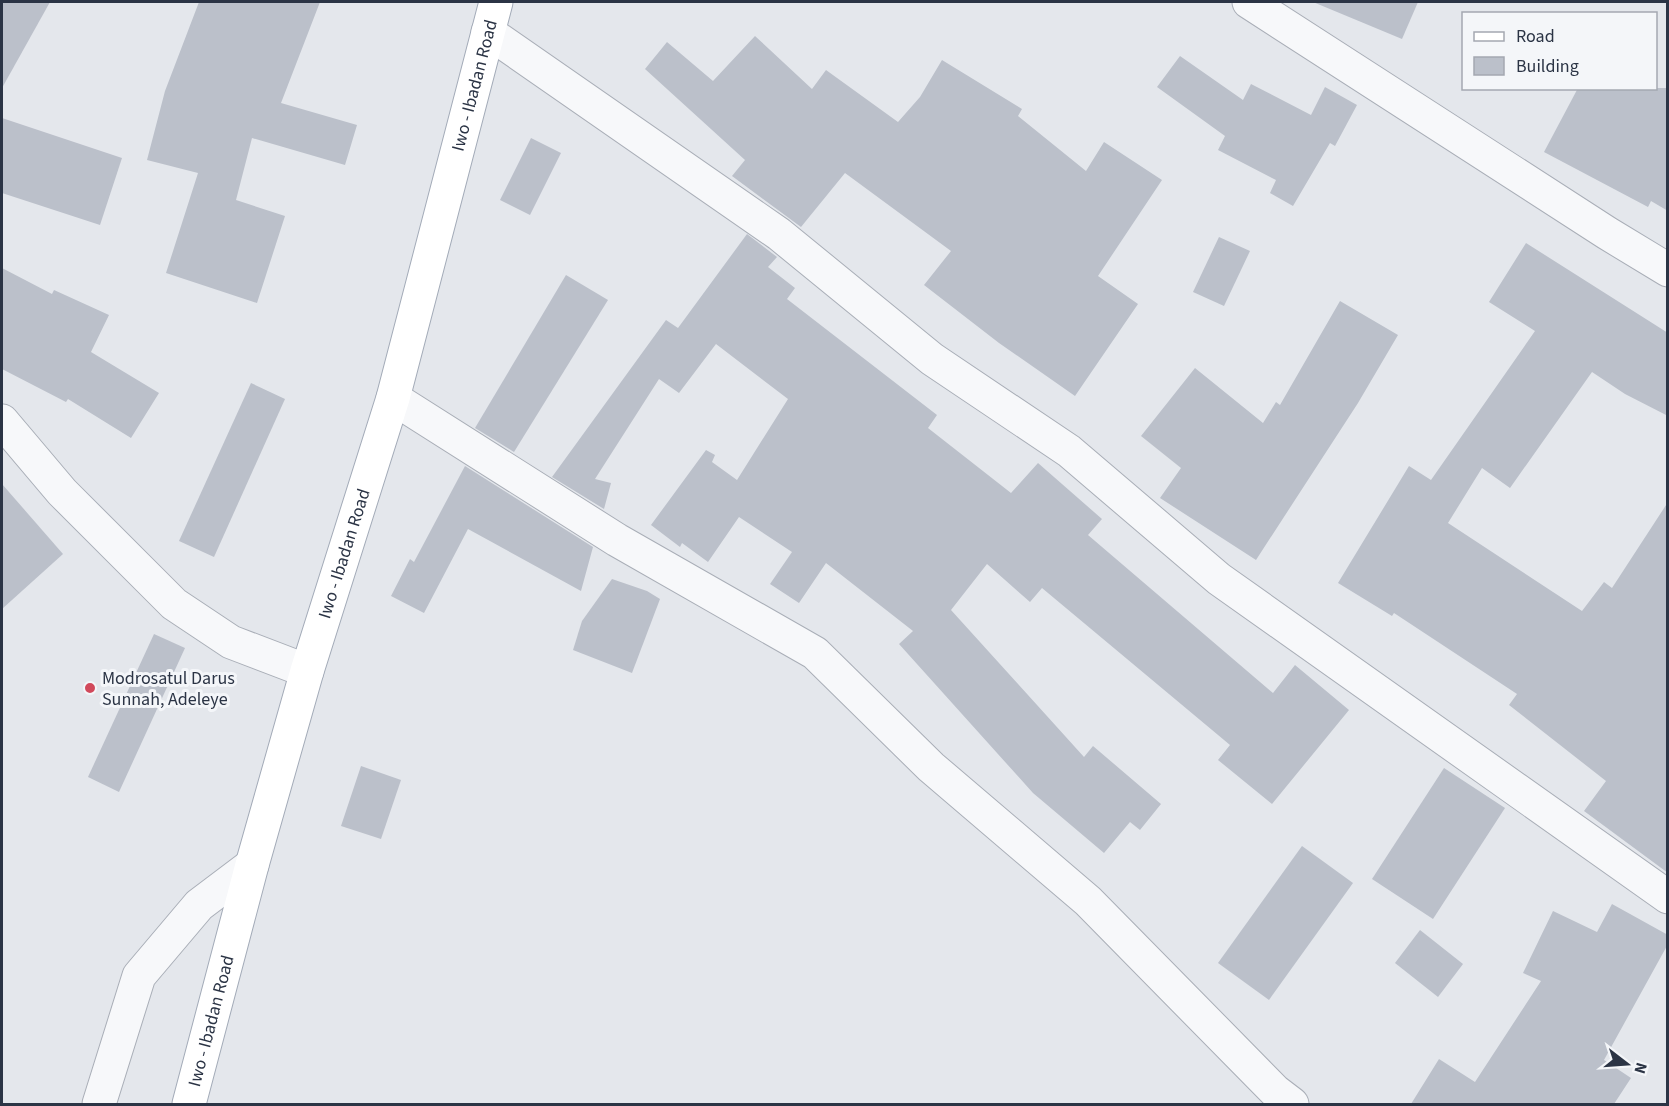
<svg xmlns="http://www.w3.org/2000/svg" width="1669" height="1106" font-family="'Source Sans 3',sans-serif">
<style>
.building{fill:#bbc0ca}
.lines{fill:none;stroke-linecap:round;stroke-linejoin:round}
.minor-casing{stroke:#a9aeb7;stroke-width:35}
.primary-casing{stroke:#a3abb8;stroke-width:35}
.minor{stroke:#f7f8fa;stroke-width:33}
.primary{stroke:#fff;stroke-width:33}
.poi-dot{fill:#d1495b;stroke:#f4f6f9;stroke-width:2}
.labels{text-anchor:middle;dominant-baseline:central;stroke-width:6;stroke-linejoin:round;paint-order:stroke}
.street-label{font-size:18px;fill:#2b3445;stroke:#f4f6f9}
.poi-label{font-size:18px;fill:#2b3445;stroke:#f4f6f9;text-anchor:start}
</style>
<rect width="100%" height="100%" fill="#e4e7ec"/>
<g class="building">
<path d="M 2,2 L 50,2 L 2,88 Z"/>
<path d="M 199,2 L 320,2 L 281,103 L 357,125 L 345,165 L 252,138 L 236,200 L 285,216 L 257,303 L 166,273 L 198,173 L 147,160 L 165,91 Z"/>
<path d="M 1313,2 L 1418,2 L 1402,39 Z"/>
<path d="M 755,36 L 812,89 L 826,70 L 898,122 L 920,97 L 942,60 L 1022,109 L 1018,116 L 1086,171 L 1104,142 L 1162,180 L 1098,276 L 1138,304 L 1075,396 L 999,343 L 924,285 L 951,251 L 845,173 L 801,227 L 732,176 L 745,160 L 645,69 L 667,42 L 713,81 Z"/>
<path d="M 1180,56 L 1243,100 L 1251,84 L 1311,115 L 1325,87 L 1357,105 L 1335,146 L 1330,143 L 1293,206 L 1270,193 L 1276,180 L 1218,150 L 1225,136 L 1157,87 Z"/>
<path d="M 1578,88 L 1668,88 L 1668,211 L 1651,201 L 1648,207 L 1544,152 Z"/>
<path d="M 2,118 L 122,158 L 100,225 L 2,193 Z"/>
<path d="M 531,138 L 561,153 L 530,215 L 500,200 Z"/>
<path d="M 747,234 L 777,257 L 768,267 L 795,288 L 787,299 L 937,415 L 928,428 L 1011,493 L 1038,463 L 1102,519 L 1088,535 L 1273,693 L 1295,665 L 1349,710 L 1272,804 L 1218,760 L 1230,745 L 1042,588 L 1030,602 L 987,564 L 951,610 L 1084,757 L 1093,746 L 1161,804 L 1140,830 L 1130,822 L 1104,853 L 1033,793 L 899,644 L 913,631 L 826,563 L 799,603 L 770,584 L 792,552 L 739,517 L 708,562 L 682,543 L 680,547 L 651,525 L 706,450 L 715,455 L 712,462 L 737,480 L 788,399 L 716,344 L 679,393 L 659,379 L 595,479 L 611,483 L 604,509 L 552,477 L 666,320 L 678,328 Z"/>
<path d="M 1219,237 L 1250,251 L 1224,306 L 1193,292 Z"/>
<path d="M 1526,243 L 1668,333 L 1668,416 L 1625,394 L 1592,372 L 1510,488 L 1482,468 L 1448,523 L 1582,611 L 1604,582 L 1612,588 L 1668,502 L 1668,873 L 1584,811 L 1606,781 L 1509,705 L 1517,694 L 1394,613 L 1392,616 L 1338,583 L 1409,466 L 1431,480 L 1535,331 L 1489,302 Z"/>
<path d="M 2,268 L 52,294 L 54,290 L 109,315 L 91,352 L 159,393 L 131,438 L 68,399 L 66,402 L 2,369 Z"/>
<path d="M 566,275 L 608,300 L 514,452 L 475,428 Z"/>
<path d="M 1340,301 L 1398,335 L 1358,403 L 1256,560 L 1160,498 L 1181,468 L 1141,436 L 1195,368 L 1263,423 L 1276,402 L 1280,405 Z"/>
<path d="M 251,383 L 285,399 L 214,557 L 179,541 Z"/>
<path d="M 465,466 L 593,547 L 581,591 L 468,529 L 424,613 L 391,596 L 410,559 L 414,562 Z"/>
<path d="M 2,484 L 63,554 L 2,609 Z"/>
<path d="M 612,579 L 647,591 L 660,599 L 632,673 L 573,650 L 582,621 Z"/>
<path d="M 154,634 L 185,648 L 119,792 L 88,777 Z"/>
<path d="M 361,766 L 401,780 L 381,839 L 341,826 Z"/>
<path d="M 1444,768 L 1505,808 L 1433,919 L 1372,879 Z"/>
<path d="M 1302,846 L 1353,883 L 1269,1000 L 1218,963 Z"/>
<path d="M 1612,904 L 1668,935 L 1668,944 L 1604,1060 L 1631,1078 L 1614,1104 L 1411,1104 L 1439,1059 L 1475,1082 L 1541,981 L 1523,973 L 1553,911 L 1597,932 Z"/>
<path d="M 1420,930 L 1463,964 L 1438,997 L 1395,963 Z"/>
</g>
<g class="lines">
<g class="minor-casing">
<g id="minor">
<path d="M 1249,2 L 1607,233 L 1668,270"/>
<path d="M 488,32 L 779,234 L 932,359 L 1069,451 L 1219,579 L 1668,897"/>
<path d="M 393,398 L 617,540 L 815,653 L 931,767 L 1088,901 L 1275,1091 L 1292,1104"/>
<path d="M 2,421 L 62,492 L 174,604 L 231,642 L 307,671"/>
<path d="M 99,1104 L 139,976 L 199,905 L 252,865"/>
</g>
</g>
<g class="primary-casing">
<g id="primary">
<path id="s1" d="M 189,1104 L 252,865 L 307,671 L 393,398 L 496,2"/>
</g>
</g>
<use href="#minor" class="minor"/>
<use href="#primary" class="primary"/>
</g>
<circle class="poi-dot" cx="90" cy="688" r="6"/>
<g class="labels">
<g class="street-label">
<text stroke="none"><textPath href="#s1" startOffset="1058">Iwo - Ibadan Road</textPath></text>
<text stroke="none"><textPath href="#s1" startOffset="572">Iwo - Ibadan Road</textPath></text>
<text stroke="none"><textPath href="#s1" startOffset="86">Iwo - Ibadan Road</textPath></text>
</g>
<g class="poi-label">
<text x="102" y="678">Modrosatul Darus<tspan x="102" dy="21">Sunnah, Adeleye</tspan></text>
</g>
</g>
<rect width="1669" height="1106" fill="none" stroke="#2b3445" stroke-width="6"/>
<rect x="1462" y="12" width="195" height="78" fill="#f4f6f9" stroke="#a4a8b1" stroke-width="1.5"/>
<rect x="1474" y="32" width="30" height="9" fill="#ffffff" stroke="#a4a8b1" stroke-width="1.5"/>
<text x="1516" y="42" font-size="18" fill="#2b3445">Road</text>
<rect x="1474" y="57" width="30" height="18" fill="#bbc0ca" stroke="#a4a8b1" stroke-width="1.5"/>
<text x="1516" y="72" font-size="18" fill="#2b3445">Building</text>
<g transform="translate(1627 1064) rotate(107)" stroke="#f4f6f9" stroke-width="4.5" paint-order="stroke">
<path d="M0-4.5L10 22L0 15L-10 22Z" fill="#2b3445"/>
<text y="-9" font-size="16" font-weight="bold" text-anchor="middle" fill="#2b3445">N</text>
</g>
</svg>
